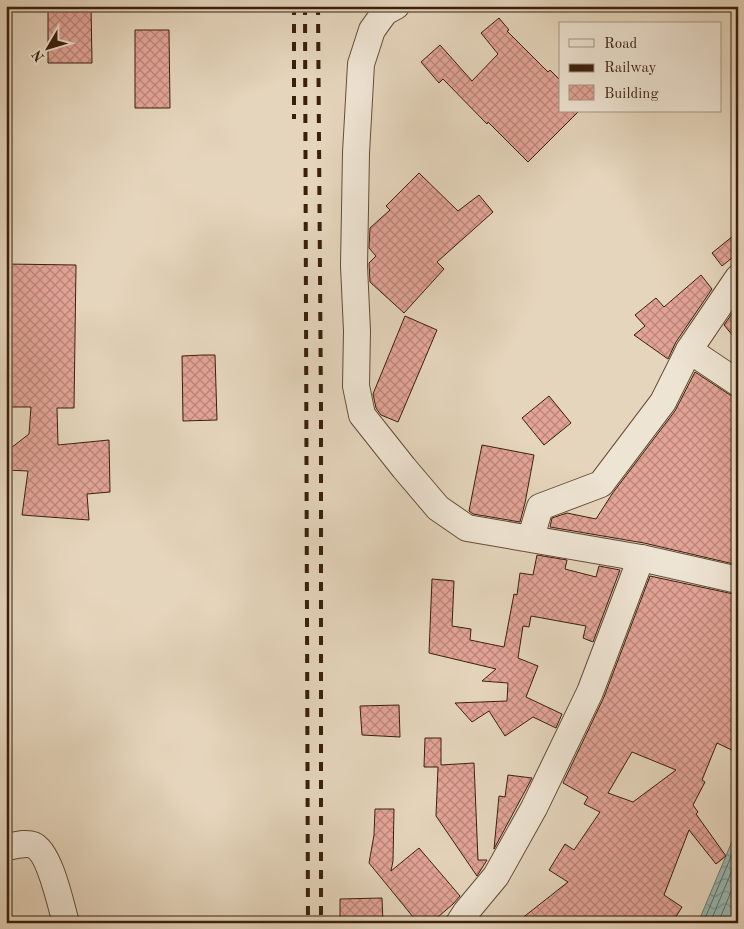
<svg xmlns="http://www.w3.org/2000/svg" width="744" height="929" font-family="'Old Standard TT',serif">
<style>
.water{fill:url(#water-waves);stroke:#717b70}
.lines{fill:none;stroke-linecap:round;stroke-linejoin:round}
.shore{stroke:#686c5f;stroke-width:1}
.building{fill:url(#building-cross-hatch);stroke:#3a1f0c;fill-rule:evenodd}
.minor-casing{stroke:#654c38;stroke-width:28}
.minor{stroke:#eee4d3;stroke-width:26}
.rail{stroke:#3a1f0c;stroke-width:4;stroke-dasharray:9 9;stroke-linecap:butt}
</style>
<defs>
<pattern id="water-waves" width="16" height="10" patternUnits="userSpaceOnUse" patternTransform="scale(1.25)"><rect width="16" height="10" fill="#96b8b2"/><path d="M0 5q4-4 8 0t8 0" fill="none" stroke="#7b958f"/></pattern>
<pattern id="building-cross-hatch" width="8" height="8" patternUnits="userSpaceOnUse" patternTransform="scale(1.25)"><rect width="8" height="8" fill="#e3a497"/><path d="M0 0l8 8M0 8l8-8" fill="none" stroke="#b9857a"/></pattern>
</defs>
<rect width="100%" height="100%" fill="#e5d5bc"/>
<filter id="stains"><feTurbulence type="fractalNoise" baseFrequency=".004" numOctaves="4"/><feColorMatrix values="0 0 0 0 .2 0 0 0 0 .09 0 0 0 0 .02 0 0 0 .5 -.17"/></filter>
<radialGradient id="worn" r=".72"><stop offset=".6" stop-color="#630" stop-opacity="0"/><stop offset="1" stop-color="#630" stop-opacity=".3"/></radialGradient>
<path class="water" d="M 738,827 L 738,923 L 698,923 Z"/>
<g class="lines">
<g class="shore">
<path d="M 703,923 L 738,840"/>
<path d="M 710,923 L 738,856"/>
<path d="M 718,923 L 738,875"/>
</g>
</g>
<g class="building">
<path d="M 48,6 L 91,6 L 92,63 L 48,63 Z"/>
<path d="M 499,18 L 509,30 L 507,31 L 548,72 L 550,70 L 560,80 L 560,111 L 579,111 L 528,162 L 488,122 L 487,124 L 443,79 L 439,83 L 421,62 L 440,45 L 472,81 L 498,54 L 481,33 Z"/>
<path d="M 135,30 L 169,30 L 170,108 L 135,108 Z"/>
<path d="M 419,173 L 458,211 L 479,195 L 493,212 L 437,262 L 444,269 L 404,313 L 370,282 L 369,263 L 376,256 L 369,248 L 370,228 L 390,210 L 386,206 Z"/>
<path d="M 738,232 L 738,253 L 722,266 L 712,253 Z"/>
<path d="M 6,264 L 76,265 L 74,408 L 57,408 L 58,445 L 109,440 L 110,492 L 87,494 L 89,520 L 22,515 L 28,471 L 6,470 L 7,451 L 29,434 L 31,407 L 6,407 Z"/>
<path d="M 701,275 L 712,289 L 676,342 L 668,359 L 634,335 L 645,326 L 635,315 L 656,298 L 664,307 Z"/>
<path d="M 738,305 L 738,342 L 724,325 Z"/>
<path d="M 405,316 L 437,330 L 398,422 L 381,415 L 376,408 L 373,394 Z"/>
<path d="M 203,355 L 215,355 L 217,420 L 183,421 L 182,356 Z"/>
<path d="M 695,372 L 730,395 L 738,398 L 738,565 L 644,543 L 550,527 L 552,518 L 567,513 L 596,519 L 612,494 L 675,411 Z"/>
<path d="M 549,396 L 571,423 L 544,445 L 522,418 Z"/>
<path d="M 482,445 L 534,455 L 525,503 L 520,522 L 473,514 L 469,511 Z"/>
<path d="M 537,555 L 567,560 L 565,569 L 596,577 L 599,566 L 620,570 L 593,642 L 583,638 L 586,626 L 531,616 L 529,627 L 523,626 L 518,658 L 538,666 L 526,697 L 562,714 L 556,728 L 533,717 L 505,736 L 489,711 L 472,722 L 455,703 L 507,701 L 508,683 L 482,681 L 496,669 L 429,653 L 432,579 L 454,581 L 452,626 L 471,629 L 470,640 L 504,647 L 514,594 L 517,595 L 520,573 L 533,575 Z"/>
<path d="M 650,576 L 738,595 L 738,753 L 717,743 L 702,780 L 705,782 L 693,805 L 698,812 L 696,814 L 726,856 L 716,864 L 689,830 L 664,895 L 682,907 L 672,923 L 516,923 L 568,882 L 549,870 L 565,844 L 574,850 L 600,812 L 584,804 L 588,797 L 563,783 L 604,697 ZM 632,752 L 676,770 L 633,802 L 608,793 Z"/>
<path d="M 399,705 L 400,737 L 362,735 L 360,706 Z"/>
<path d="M 425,738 L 441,738 L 441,765 L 474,763 L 478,860 L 487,860 L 477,876 L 436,816 L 438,767 L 424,767 Z"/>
<path d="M 508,775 L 532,778 L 494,849 L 499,796 L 505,797 Z"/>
<path d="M 375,809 L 394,809 L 393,861 L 391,871 L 419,848 L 460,896 L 453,904 L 431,923 L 418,923 L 369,863 L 374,835 Z"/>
<path d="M 382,898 L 383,923 L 340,923 L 340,899 Z"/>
</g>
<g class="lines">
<g class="minor-casing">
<g id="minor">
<path d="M 396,6 L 385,12 L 372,30 L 361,64 L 356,153 L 354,266 L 357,331 L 356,386 L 362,415 L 404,468 L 438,508 L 467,528 L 641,558 L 738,580"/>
<path d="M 689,350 L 738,383"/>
<path d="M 533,538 L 534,527 L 540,507 L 601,484 L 663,402 L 689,350 L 738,278"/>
<path d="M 6,847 C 14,846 25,842 33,845 C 50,852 61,906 66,923"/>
<path d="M 459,923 L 466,912 L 496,876 L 534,808 L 590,692 L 641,558"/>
</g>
</g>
<use href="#minor" class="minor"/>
<g class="rail">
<path d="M 294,6 L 294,119"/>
<path d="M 305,6 L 308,923"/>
<path d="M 318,6 L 321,408 L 321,923"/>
</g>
</g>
<rect width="744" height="929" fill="none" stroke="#e5d5bc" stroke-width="25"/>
<rect x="8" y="8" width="729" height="914" fill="none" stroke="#3a1f0c" stroke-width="2.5"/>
<rect x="12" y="12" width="719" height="904" fill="none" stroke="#3a1f0c"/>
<rect x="559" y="22" width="162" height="90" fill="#eee4d3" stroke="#a69583"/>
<rect x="569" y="39" width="25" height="8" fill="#eee4d3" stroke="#a69583"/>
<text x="604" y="48" font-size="15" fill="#3a1f0c">Road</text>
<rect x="569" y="64" width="25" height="8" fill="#3a1f0c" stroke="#a69583"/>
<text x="604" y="72" font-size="15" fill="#3a1f0c">Railway</text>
<rect x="569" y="85" width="25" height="15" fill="url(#building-cross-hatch)" stroke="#a69583"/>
<text x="604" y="98" font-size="15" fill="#3a1f0c">Building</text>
<g transform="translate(48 48) rotate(232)" stroke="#eee4d3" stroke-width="4" paint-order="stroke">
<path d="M0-4L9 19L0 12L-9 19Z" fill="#3a1f0c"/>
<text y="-8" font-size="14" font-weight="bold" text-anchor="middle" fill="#3a1f0c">N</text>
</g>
<rect width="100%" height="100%" filter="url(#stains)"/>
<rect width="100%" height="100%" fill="url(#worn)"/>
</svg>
